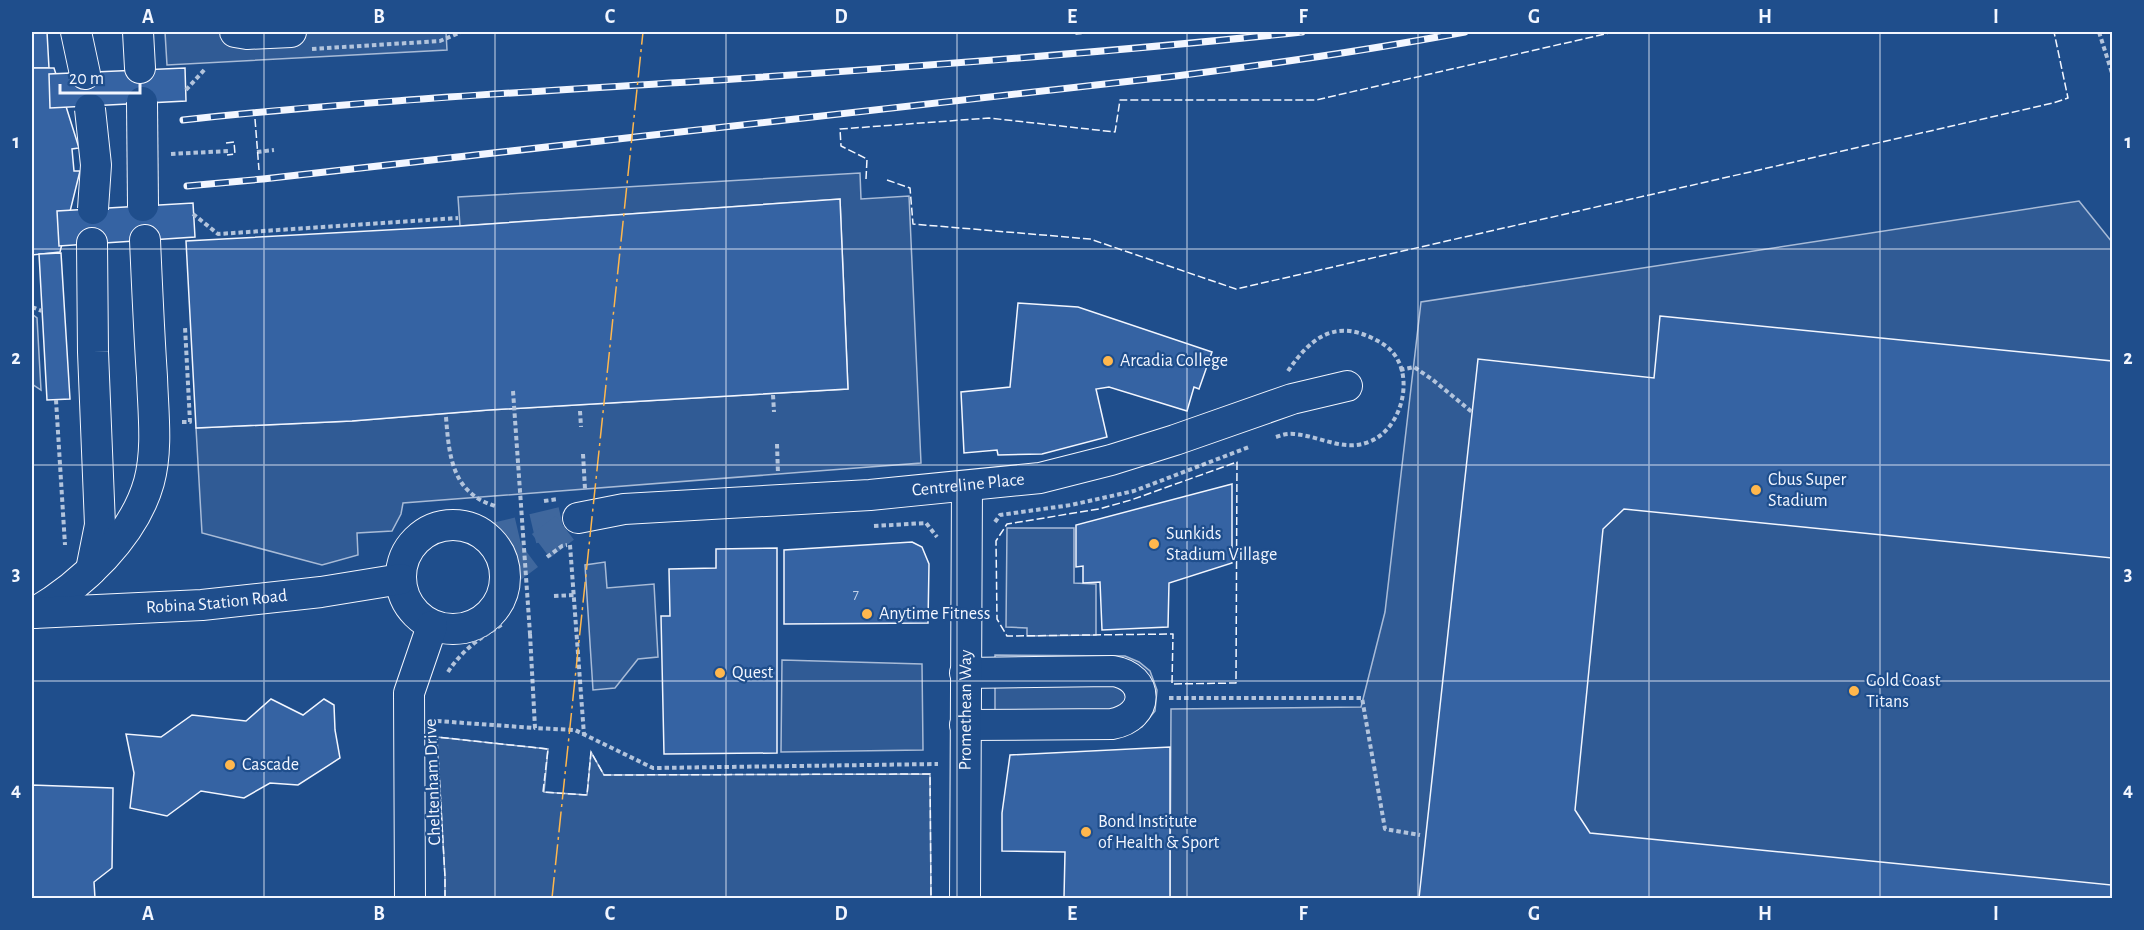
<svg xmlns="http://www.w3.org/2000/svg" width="2144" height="930" font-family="'Alegreya Sans',sans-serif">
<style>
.built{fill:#305b95;stroke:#a8bbd7;stroke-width:1.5}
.building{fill:#3563a3;stroke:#f2f6ff;stroke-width:1.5}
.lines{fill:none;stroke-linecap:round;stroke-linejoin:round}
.minor-tunnel{stroke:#3f679d;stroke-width:30;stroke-dasharray:30 15;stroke-linecap:butt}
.minor-casing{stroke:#f2f6ff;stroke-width:32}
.path{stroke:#b3c4dc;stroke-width:4;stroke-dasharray:4.5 3;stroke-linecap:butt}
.minor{stroke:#1f4e8c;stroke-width:30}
.rail-casing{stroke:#f2f6ff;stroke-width:7}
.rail{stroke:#1f4e8c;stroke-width:4.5;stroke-dasharray:14;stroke-linecap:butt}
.minor-bridge-casing{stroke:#f2f6ff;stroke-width:32;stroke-linecap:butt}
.path-bridge{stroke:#b3c4dc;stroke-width:4;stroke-dasharray:4.5 3;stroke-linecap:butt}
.minor-bridge{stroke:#1f4e8c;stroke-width:30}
.fence{stroke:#f2f6ff;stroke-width:1.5;stroke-dasharray:8 3;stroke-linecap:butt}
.power{stroke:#ffb74d;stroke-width:1.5;stroke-dasharray:21 4.5 3 4.5;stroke-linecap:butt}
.grid{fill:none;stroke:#f2f6ff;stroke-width:1.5;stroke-opacity:0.55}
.poi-dot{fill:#ffb74d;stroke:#1f4e8c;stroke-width:2}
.labels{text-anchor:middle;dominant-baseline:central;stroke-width:4.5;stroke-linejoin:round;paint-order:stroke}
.number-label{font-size:15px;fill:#c3d1e8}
.poi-label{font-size:18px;fill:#f2f6ff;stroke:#1f4e8c;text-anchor:start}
.street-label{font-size:18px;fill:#f2f6ff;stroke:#1f4e8c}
.neatline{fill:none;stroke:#f2f6ff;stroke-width:2}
.grid-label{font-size:20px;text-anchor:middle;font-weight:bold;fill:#f2f6ff}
</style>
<rect width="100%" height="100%" fill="#1f4e8c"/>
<g class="built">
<path d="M 165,32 L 446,32 L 447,50 L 167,65 Z"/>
<path d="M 860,173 L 861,199 L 909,196 L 921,463 L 403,503 L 401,514 L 392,531 L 357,533 L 358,555 L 322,565 L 202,533 L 196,428 L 352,421 L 489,410 L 848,389 L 840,199 L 460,226 L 458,197 Z"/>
<path d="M 2079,201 L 2112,242 L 2112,898 L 1161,898 L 1170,898 L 1171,709 L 1361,707 L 1385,612 L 1421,302 Z"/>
<path d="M 32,314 L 37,318 L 41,390 L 32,384 Z"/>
<path d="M 1007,528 L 1074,528 L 1074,583 L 1096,584 L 1096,635 L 1027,636 L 1027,628 L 1006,627 Z"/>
<path d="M 605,562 L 607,588 L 654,584 L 658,657 L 638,659 L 615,688 L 593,690 L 585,565 Z"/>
<path d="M 995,655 L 1125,656 L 1139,662 L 1150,671 L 1157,690 L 1155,711 L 1142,727 L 1129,733 L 995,737 Z"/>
<path d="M 782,660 L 922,664 L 923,750 L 781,752 Z"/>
<path d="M 437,737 L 548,749 L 544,792 L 587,795 L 591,752 L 604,775 L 930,774 L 931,898 L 445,898 L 445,877 Z"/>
</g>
<g class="building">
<path d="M 32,32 L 47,32 L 49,68 L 32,68 Z"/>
<path d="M 32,68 L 54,68 L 79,148 L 72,149 L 74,171 L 80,171 L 60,252 L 32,255 Z"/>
<path d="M 185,68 L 186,101 L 50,108 L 49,74 Z"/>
<path d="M 840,199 L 848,389 L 489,410 L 352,421 L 196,428 L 186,241 L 460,226 Z"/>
<path d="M 193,203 L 195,237 L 59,246 L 57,211 Z"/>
<path d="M 61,253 L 70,399 L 47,400 L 39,254 Z"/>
<path d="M 1018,303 L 1078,307 L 1212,352 L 1199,389 L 1194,387 L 1187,411 L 1109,387 L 1096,389 L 1107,437 L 1042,454 L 998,455 L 997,450 L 964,453 L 961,392 L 1010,387 Z"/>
<path d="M 1660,316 L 2112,361 L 2112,558 L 1624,509 L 1603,529 L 1575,810 L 1590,833 L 2111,885 L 2112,873 L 2112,898 L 1419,898 L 1478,359 L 1654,378 Z"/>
<path d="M 1232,484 L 1232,563 L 1169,583 L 1168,627 L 1102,630 L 1100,582 L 1083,583 L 1083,566 L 1076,567 L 1076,525 Z"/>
<path d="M 912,542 L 922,547 L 929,564 L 928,623 L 784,624 L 784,550 Z"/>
<path d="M 777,548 L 777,753 L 664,754 L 661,616 L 670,616 L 669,569 L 716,568 L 716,549 Z"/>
<path d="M 271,699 L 303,715 L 324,699 L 334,705 L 335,730 L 340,758 L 298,785 L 270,783 L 244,798 L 201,791 L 167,816 L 130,808 L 134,773 L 126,734 L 161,737 L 192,715 L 246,721 Z"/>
<path d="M 1170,747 L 1170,898 L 1064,898 L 1065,852 L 1002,851 L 1002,813 L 1010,755 Z"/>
<path d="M 32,785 L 113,788 L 112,868 L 94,882 L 95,898 L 32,898 Z"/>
</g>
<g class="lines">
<g class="minor-tunnel">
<path d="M 489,539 L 566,521"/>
<path d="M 505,573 L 578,518"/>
</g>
<g class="minor-casing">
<g id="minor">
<path d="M 76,32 L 85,74"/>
<path d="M 138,32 L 140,68"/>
<path d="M 235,32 L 247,34 L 291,32"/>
<path id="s1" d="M 578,518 L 624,509 L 870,495 L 1040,478 L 1111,460 L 1175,440 L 1292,399 L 1347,386"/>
<circle cx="453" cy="577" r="52"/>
<path d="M 91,570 L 100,525 L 93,352 L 92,243"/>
<path d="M 34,613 C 82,585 134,536 149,482 C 158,449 153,411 152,377 C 149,332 147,286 145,240"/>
<path id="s2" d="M 34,613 L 202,605 L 321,592 L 401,579"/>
<path d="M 965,673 L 1113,671 C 1150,677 1150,717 1112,724 L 965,725"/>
<path d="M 410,898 L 409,693 L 432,626"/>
<path id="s3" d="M 965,898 L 967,486"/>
</g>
</g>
<g class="path">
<path d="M 2099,32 L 2112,73"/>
<path d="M 312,49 L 440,41 L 461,32"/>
<path d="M 186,90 L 205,69"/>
<path d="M 257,152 L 274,150"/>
<path d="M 171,154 L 228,151"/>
<path d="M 193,214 L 218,234 L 458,218"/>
<path d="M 32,307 L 42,311"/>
<path d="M 1400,370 L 1414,367 L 1433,380 L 1472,412"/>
<path d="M 773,395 L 774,412"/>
<path d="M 56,400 L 65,545"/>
<path d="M 580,411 L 581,427"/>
<path d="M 446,417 C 449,456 452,493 495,506"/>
<path d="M 182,422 L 190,422 L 185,327"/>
<path d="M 1276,437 C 1282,435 1288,433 1294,434 C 1321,436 1344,453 1371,441 C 1401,428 1414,380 1394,354 C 1388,346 1380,342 1372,338 C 1333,319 1309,340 1288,371"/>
<path d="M 777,444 L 778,474"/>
<path d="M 583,454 L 585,489"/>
<path d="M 544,501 L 558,499"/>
<path d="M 995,522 L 1000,515 L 1071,505 L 1134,491 L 1249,447"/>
<path d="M 874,526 L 926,523 L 937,537"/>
<path d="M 570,545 L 584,735"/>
<path d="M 547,557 L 562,546 L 567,545"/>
<path d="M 554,596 L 574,595"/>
<path d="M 530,634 L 535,728 L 575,730 L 653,768 L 938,764"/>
<path d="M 448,672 C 462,650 481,637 503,624"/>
<path d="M 1169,698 L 1362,698 L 1385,829 L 1420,835"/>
<path d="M 437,721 L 535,728"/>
</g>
<use href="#minor" class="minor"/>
<g class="rail-casing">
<g id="rail">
<path d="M 183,120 C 366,100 550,91 734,79 C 924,66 1113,52 1302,32"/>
<path d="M 187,186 L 263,179 L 1176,76 C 1273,64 1369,50 1465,32"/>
</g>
</g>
<use href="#rail" class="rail"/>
<g class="minor-bridge-casing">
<g id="minor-bridge">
<path d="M 142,102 L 143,206"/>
<path d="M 90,109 L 96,165 L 93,209"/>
</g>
</g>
<path class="path-bridge" d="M 513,391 L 530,634"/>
<use href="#minor-bridge" class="minor-bridge"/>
<g class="fence">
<path d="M 1075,32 L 1076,34 L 1100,32"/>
<path d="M 255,119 L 259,170"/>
<path d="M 226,143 L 234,142 L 235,154 L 227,155"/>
<path d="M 866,179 L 867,159 L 841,146 L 840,129 L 989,118 L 1115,132 L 1120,100 L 1316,100 L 1614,32"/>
<path d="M 887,180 L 910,188 L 913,224 L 1090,239 L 1236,289 L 2053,103 L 2068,98 L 2054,32"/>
<path d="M 1237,462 L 1236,683 L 1172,684 L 1173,634 L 1007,636 L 997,619 L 996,541 L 1007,524 L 1099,509 L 1131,500 Z"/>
<path d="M 445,898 L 445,877 L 437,737 L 548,749 L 543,792 L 587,795 L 591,752 L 604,775 L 930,774 L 931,898"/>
</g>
<path class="power" d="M 552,898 L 643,32"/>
</g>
<path class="grid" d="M 264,32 L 264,898M 495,32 L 495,898M 726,32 L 726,898M 957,32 L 957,898M 1187,32 L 1187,898M 1418,32 L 1418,898M 1649,32 L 1649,898M 1880,32 L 1880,898M 32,249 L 2112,249M 32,465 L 2112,465M 32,681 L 2112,681"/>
<g class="poi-dot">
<circle cx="1108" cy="361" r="6"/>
<circle cx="1756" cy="490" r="6"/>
<circle cx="1154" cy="544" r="6"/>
<circle cx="867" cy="614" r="6"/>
<circle cx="720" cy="673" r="6"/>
<circle cx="1854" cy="691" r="6"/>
<circle cx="230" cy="765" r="6"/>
<circle cx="1086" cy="832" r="6"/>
</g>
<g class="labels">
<g class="number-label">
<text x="856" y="594">7</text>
</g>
<g class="poi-label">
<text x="1120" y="361">Arcadia College</text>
<text x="1768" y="480">Cbus Super<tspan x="1768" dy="21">Stadium</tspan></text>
<text x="1166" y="534">Sunkids<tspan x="1166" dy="21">Stadium Village</tspan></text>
<text x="879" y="614">Anytime Fitness</text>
<text x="732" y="673">Quest</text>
<text x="1866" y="681">Gold Coast<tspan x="1866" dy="21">Titans</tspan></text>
<text x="242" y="765">Cascade</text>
<text x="1098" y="822">Bond Institute<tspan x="1098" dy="21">of Health &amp; Sport</tspan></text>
</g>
<g class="street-label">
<text stroke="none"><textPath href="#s1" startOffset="392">Centreline Place</textPath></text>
<text stroke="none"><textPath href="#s2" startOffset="183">Robina Station Road</textPath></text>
<text stroke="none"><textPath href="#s3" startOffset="188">Promethean Way</textPath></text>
<text transform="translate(433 782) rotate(-92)">Cheltenham Drive</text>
</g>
</g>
<rect width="2144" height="930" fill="none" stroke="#1f4e8c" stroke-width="66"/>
<path d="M60 84v9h80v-9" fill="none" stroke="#f2f6ff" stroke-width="3"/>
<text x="69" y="84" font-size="18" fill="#f2f6ff" stroke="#1f4e8c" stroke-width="4.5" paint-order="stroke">20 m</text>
<rect x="33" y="33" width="2078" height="864" class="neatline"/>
<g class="grid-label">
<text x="148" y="23">A</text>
<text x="379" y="23">B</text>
<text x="610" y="23">C</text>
<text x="841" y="23">D</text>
<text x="1072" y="23">E</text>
<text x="1303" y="23">F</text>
<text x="1534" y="23">G</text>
<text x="1765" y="23">H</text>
<text x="1996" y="23">I</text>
<text x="16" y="148">1</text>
<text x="2128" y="148">1</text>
<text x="16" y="364">2</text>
<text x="2128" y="364">2</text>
<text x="16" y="580">3</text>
<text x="2128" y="580">3</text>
<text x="16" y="796">4</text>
<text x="2128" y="796">4</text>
<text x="148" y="920">A</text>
<text x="379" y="920">B</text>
<text x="610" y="920">C</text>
<text x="841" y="920">D</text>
<text x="1072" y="920">E</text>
<text x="1303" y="920">F</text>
<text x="1534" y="920">G</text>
<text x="1765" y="920">H</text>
<text x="1996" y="920">I</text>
</g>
</svg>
